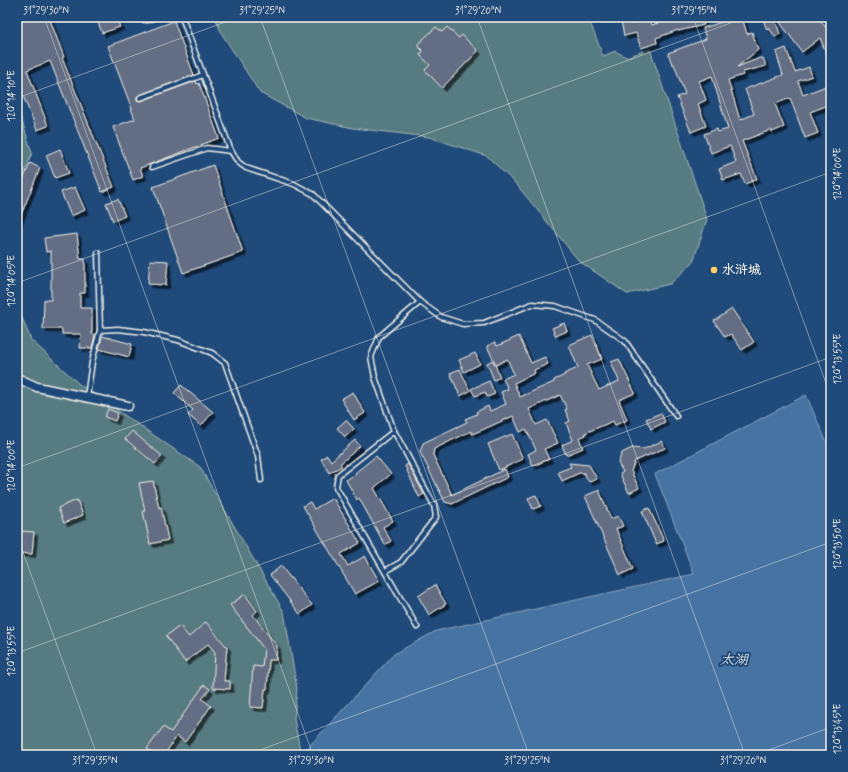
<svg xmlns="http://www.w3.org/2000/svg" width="848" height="772" font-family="Mynerve,'LXGW WenKai TC',sans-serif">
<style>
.green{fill:#567b81;stroke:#a5b6b4}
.water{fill:#4673a2;stroke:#8ca5be}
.building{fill:#636d83;stroke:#f4f1e8;filter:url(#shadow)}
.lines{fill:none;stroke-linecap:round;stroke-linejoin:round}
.service-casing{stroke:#f4f1e8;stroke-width:7}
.minor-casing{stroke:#f4f1e8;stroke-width:11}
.service{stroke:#1f4a7a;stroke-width:4}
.minor{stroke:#1f4a7a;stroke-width:8}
.ticks{fill:none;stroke:#f4f1e8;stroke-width:1;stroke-opacity:0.45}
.poi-dot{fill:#ffd166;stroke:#1f4a7a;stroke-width:1.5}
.labels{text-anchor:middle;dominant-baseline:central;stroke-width:4;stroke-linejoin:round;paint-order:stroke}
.poi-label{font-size:13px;font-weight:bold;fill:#f4f1e8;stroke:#1f4a7a;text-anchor:start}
.water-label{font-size:14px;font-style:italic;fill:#dadede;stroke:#1f4a7a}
.neatline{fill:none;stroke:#f4f1e8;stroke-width:1.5}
.ticks-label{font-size:10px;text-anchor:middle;fill:#f4f1e8}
</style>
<defs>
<filter id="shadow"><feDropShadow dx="3.5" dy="3.5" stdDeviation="0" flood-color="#0009"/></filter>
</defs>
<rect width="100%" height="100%" fill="#1f4a7a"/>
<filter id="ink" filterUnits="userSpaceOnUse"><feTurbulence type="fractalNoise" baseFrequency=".025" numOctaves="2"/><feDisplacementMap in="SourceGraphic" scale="8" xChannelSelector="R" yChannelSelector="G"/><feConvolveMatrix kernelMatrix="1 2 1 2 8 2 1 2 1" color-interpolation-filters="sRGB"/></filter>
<g filter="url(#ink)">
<g class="green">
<path d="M 215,17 L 588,17 L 603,56 L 615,51 L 626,57 L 650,49 L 707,219 L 693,262 L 670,284 L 627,294 L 579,261 L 516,184 L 487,156 L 429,137 L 353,128 L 306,118 L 260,93 L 222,34 Z"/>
<path d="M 17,105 L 32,153 L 17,192 Z"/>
<path d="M 17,305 L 31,340 L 79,384 L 200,467 L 284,612 L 297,689 L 294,719 L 301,755 L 17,755 Z"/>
</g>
<path class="water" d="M 806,395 L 831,452 L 831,755 L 301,755 L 394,654 L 436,631 L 694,574 L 655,474 Z"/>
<g class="building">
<path d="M 17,17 L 49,17 L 64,57 L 62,58 L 114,187 L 102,192 L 50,61 L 27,70 L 48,126 L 37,130 L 17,81 L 20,80 L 17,73 Z"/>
<path d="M 96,17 L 116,17 L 120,27 L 102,33 Z"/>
<path d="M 675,17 L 702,17 L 704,25 L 678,31 L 678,30 L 656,38 L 657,43 L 641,48 L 636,33 L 624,36 L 621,21 L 630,19 L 631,24 L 649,18 L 652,25 Z"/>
<path d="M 738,17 L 742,17 L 747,34 L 752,32 L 758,50 L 737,67 L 760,58 L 763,58 L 766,66 L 743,72 L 743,75 L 728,80 L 740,120 L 754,114 L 745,89 L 783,75 L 776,52 L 786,48 L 795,72 L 809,67 L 812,76 L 798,81 L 803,95 L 831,84 L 831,104 L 810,112 L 818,133 L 805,138 L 790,98 L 775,104 L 784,127 L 772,132 L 771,130 L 742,141 L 757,179 L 745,184 L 741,174 L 723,180 L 719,169 L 736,162 L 730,146 L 711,153 L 704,134 L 717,129 L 718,132 L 728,129 L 712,76 L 699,81 L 706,100 L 698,104 L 706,126 L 691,132 L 677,97 L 685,94 L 674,64 L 672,64 L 668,53 L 706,39 L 703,28 Z"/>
<path d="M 762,17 L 774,17 L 780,34 L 775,37 L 769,28 L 767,30 Z"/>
<path d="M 776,17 L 818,17 L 831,34 L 831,65 L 820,38 L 802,52 Z"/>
<path d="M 174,21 L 194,75 L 139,95 L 137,97 L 137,100 L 141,101 L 196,81 L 197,84 L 199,83 L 219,138 L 140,168 L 143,176 L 133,180 L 113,127 L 135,119 L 131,109 L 132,109 L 108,46 Z"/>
<path d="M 436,27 L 442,32 L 447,27 L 459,38 L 462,35 L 478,51 L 442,88 L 425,70 L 430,65 L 420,55 L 423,51 L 417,45 Z"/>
<path d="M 60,149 L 69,173 L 55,178 L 46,155 Z"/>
<path d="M 30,163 L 40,168 L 17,225 L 17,195 Z"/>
<path d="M 213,165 L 243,252 L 183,273 L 153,187 Z"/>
<path d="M 75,187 L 85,210 L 71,216 L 61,192 Z"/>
<path d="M 118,199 L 125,216 L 113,221 L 106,203 Z"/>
<path d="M 77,234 L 80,259 L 85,259 L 85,293 L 80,293 L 80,308 L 92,308 L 92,334 L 95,335 L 92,348 L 80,348 L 81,334 L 62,334 L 62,329 L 43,329 L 44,300 L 51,300 L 51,251 L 46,252 L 44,238 Z"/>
<path d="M 150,260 L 168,261 L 166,285 L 148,284 Z"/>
<path d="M 732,309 L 754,342 L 742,350 L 731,334 L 725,337 L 714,321 Z"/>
<path d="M 564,323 L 567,331 L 556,336 L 552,328 Z"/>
<path d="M 592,335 L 602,359 L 587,365 L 599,390 L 619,381 L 611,362 L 619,359 L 635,393 L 619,400 L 627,420 L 615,425 L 613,421 L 585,433 L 586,435 L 579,438 L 583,448 L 566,455 L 562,445 L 573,440 L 566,423 L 570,421 L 565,410 L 567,409 L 560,395 L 529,409 L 536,425 L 547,420 L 558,443 L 544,449 L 549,459 L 533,466 L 528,454 L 536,450 L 526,429 L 520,432 L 513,416 L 482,430 L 472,434 L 471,431 L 434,449 L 433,455 L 452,495 L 505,469 L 508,477 L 452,504 L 445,502 L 420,452 L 423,443 L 467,422 L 465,419 L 477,414 L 476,412 L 488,406 L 490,411 L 506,404 L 501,392 L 508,389 L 503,379 L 514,374 L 507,359 L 496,365 L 487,346 L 495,342 L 497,346 L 519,336 L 531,363 L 545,357 L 548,364 L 534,370 L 535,373 L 514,383 L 520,397 L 554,382 L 554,380 L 565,375 L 564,374 L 578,368 L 569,345 Z"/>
<path d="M 102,336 L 132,344 L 129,357 L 99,349 Z"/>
<path d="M 475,353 L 480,364 L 464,372 L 459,360 Z"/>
<path d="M 493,360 L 500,377 L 494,380 L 487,363 Z"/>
<path d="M 460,369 L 470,391 L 460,396 L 450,373 Z"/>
<path d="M 489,381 L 495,394 L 487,397 L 485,392 L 475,396 L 471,389 Z"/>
<path d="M 181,385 L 213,412 L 201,426 L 188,415 L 193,410 L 174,393 Z"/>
<path d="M 353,392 L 365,413 L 354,420 L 341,399 Z"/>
<path d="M 108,409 L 118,413 L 115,421 L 105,417 Z"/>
<path d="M 661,413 L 665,422 L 651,429 L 646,419 Z"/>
<path d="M 346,420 L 354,429 L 345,437 L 337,428 Z"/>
<path d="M 132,431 L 162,456 L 155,464 L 125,439 Z"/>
<path d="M 512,434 L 523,459 L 499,470 L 488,444 Z"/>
<path d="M 355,440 L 360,446 L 340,464 L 342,466 L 329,473 L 321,459 L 327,455 L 331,461 Z"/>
<path d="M 662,441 L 665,448 L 635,461 L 631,471 L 639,488 L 629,493 L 620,474 L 623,472 L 618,463 L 622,453 L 632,448 L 644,449 Z"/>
<path d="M 376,456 L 391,474 L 374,488 L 393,521 L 383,527 L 391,541 L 385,545 L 359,498 L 357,500 L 346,480 L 356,474 L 355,473 Z"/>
<path d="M 569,463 L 589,465 L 597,479 L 589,482 L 584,473 L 579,473 L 562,481 L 558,472 L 571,467 Z"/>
<path d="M 408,464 L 424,494 L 419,497 L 405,466 Z"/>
<path d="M 153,481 L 159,508 L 161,507 L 168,540 L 150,544 L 143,511 L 145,511 L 139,483 Z"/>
<path d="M 599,490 L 611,519 L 618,516 L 623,526 L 616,529 L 633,569 L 620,575 L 585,496 Z"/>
<path d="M 536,495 L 541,506 L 533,509 L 528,498 Z"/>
<path d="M 333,498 L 360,543 L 341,554 L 348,566 L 365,556 L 379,581 L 355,594 L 303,506 L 310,502 L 314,509 Z"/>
<path d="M 77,500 L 83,515 L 64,523 L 58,508 Z"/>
<path d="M 649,508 L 664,541 L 656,544 L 642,511 Z"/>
<path d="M 20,531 L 34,532 L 32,554 L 19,553 Z"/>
<path d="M 281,566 L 312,605 L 300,614 L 270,575 Z"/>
<path d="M 435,585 L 446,604 L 429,615 L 418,596 Z"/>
<path d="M 245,594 L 257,611 L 253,615 L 277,646 L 276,660 L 269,660 L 267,689 L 265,689 L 263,708 L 250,707 L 253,666 L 262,667 L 264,649 L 230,605 Z"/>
<path d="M 206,622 L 227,647 L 224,681 L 230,681 L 230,689 L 213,688 L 215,652 L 208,644 L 185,662 L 166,636 L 180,626 L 189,637 Z"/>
<path d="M 204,685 L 210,689 L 202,699 L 211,706 L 185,742 L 177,736 L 164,755 L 156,755 L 147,749 L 163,727 L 171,732 Z"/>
</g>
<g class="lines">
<g class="service-casing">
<g id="service">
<path d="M 134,17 L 135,19 L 148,20 L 156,17"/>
<path d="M 182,17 L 231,151 L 238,162 L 246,168 L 294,184 L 313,194 L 420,302 L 441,317 L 463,324 L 484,323 L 532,304 L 555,306 L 595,320 L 625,341 L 676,416"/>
<path d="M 140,98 L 203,75"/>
<path d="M 152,167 L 207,148 L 231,151"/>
<path d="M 100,330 L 118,329 L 144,332 L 178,340 L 212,353 L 225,363 L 258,456 L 261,480"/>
<path d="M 87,397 L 92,362 L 100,330 L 98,253"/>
<path d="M 385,571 L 401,562 L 436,517 L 434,505 L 394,431"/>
<path d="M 417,627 L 336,487 L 338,475 L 394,431 L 375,377 L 371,357 L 379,337 L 420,302"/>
</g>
</g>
<g class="minor-casing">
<path id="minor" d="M 17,378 L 37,387 L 128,406"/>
</g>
<use href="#service" class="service"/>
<use href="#minor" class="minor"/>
</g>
</g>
<path class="ticks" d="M 44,17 L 313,755M 260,17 L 529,755M 477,17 L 745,755M 693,17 L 831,397M 17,98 L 239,17M 17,283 L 747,17M 17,468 L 831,172M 17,536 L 97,755M 17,653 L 831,357M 246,755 L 831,542M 755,755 L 831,727"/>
<circle class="poi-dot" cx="714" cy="270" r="4"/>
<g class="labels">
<g class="poi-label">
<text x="722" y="270">水浒城</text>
</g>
<g class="water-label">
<text x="734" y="660">太湖</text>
</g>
</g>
<rect width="848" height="772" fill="none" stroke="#1f4a7a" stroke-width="44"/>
<rect x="22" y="22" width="804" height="728" class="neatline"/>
<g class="ticks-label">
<text x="46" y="14">31°29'30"N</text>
<text x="262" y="14">31°29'25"N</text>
<text x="478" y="14">31°29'20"N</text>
<text x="694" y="14">31°29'15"N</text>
<text transform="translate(11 96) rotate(-90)" y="4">120°14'10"E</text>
<text transform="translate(837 174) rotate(-90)" y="4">120°14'00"E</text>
<text transform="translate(11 281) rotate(-90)" y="4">120°14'05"E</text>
<text transform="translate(837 359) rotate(-90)" y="4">120°13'55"E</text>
<text transform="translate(11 466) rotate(-90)" y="4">120°14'00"E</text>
<text transform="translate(837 544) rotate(-90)" y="4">120°13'50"E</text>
<text transform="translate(11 651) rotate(-90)" y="4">120°13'55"E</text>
<text transform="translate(837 729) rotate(-90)" y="4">120°13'45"E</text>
<text x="95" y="764">31°29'35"N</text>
<text x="311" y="764">31°29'30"N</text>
<text x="527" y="764">31°29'25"N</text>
<text x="743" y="764">31°29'20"N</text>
</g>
</svg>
